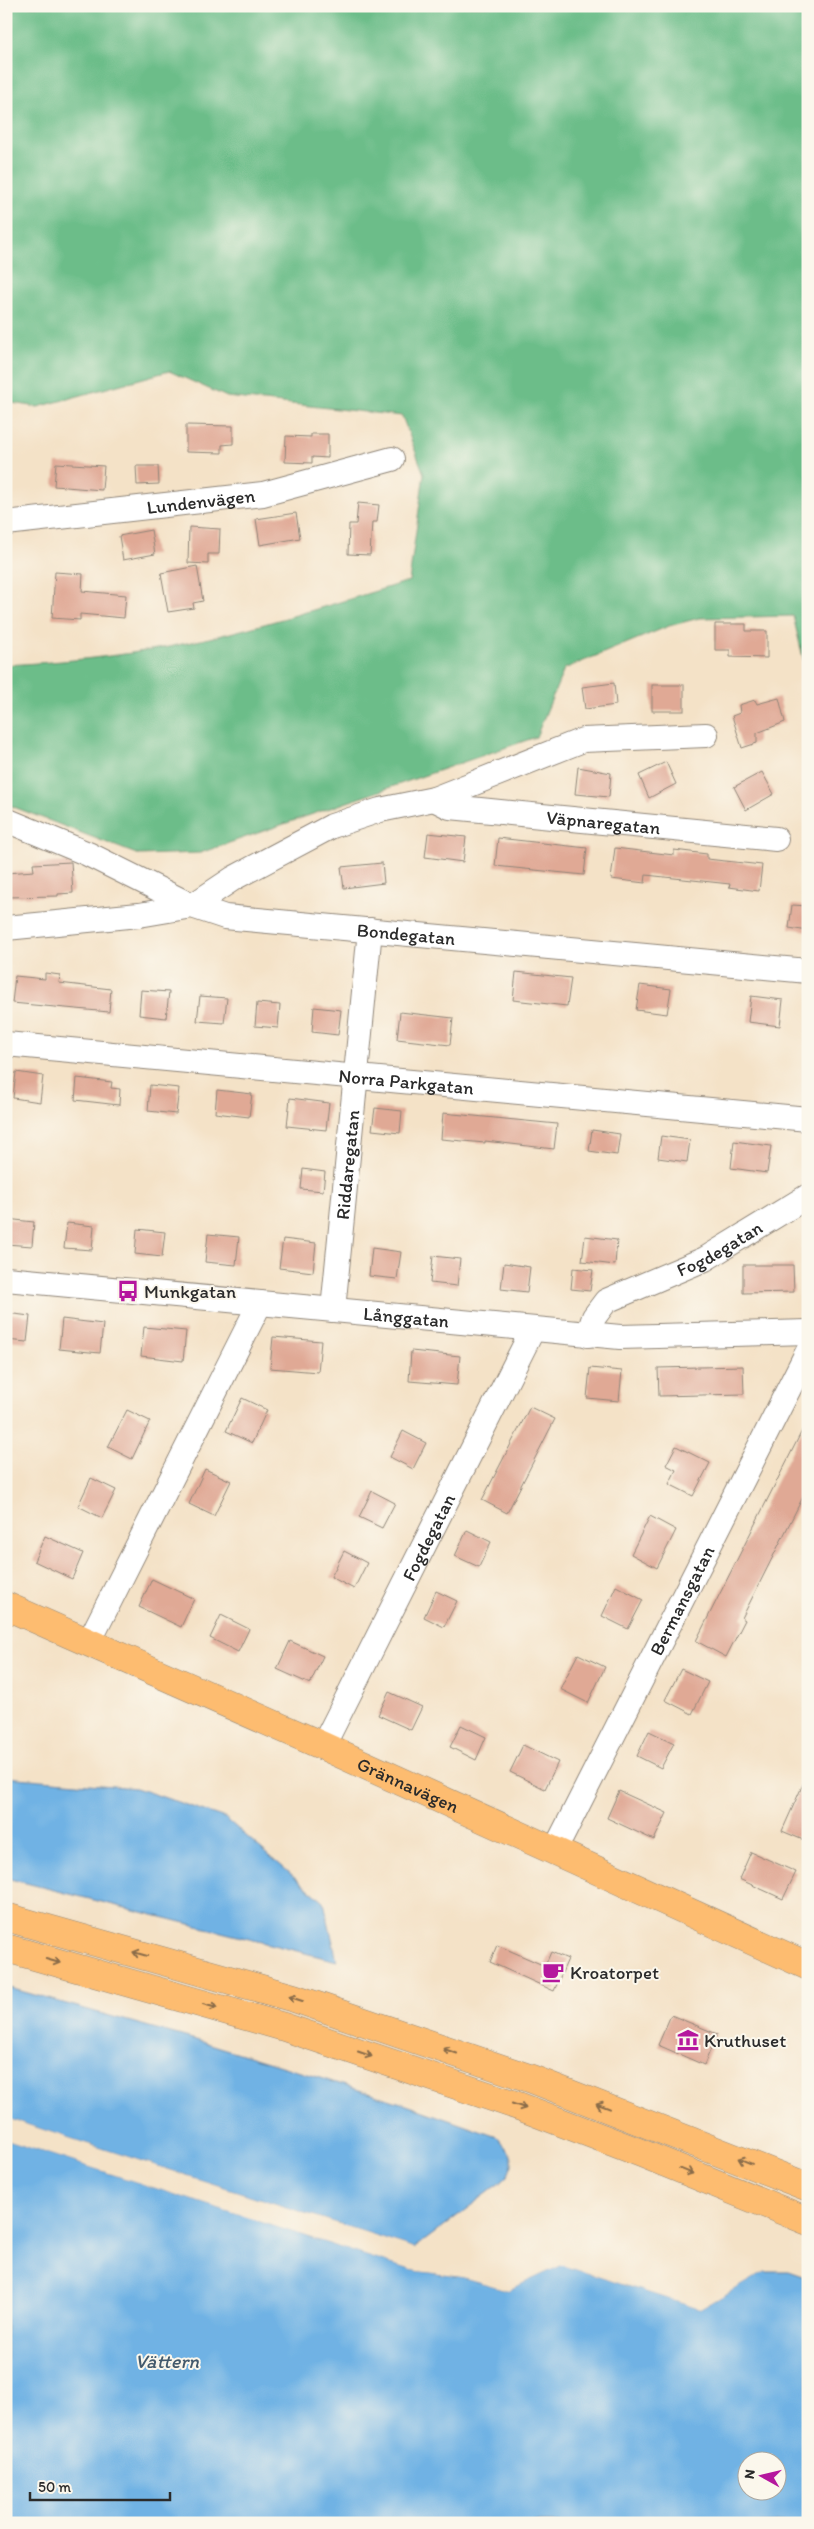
<svg xmlns="http://www.w3.org/2000/svg" width="814" height="2529" font-family="Itim,sans-serif">
<style>
.forest{fill:#6cbd89;stroke:#4c745a}
.water{fill:#6fb2e4;stroke:#4d6e88;fill-rule:evenodd}
.pier{fill:#f4e2c7}
.building{fill:#e0a995}
.lines{fill:none;stroke-linecap:round;stroke-linejoin:round}
.minor-casing{stroke:#908679;stroke-width:26}
.major-casing{stroke:#908679;stroke-width:29}
.highway-casing{stroke:#908679;stroke-width:29}
.minor{stroke:#fff;stroke-width:24}
.major{stroke:#fdbc6f;stroke-width:28}
.highway{stroke:#fdbc6f;stroke-width:28}
.oneway{stroke:#8a6c4a}
.labels{text-anchor:middle;dominant-baseline:central;stroke-width:4;stroke-linejoin:round;paint-order:stroke}
.street-label{font-size:19px;fill:#2b2b2b;stroke:#fbf7ec}
.poi-label{font-size:19px;fill:#2b2b2b;stroke:#fbf7ec;text-anchor:start}
.water-label{font-size:20px;font-style:italic;fill:#435a6c;stroke:#fbf7ec}
</style>
<rect width="100%" height="100%" fill="#fbf7ec"/>
<filter id="ink" filterUnits="userSpaceOnUse"><feTurbulence type="fractalNoise" baseFrequency=".02" numOctaves="2"/><feDisplacementMap in="SourceGraphic" scale="10" xChannelSelector="R" yChannelSelector="G"/><feConvolveMatrix kernelMatrix="1 2 1 2 8 2 1 2 1" color-interpolation-filters="sRGB"/></filter>
<filter id="wash" filterUnits="userSpaceOnUse"><feTurbulence type="fractalNoise" baseFrequency=".0096" numOctaves="4" result="noise"/><feDisplacementMap in="SourceGraphic" scale="20" xChannelSelector="R" yChannelSelector="G"/><feGaussianBlur stdDeviation="1.12" result="paint"/><feColorMatrix in="noise" values="0 0 0 0 0 0 0 0 0 0 0 0 0 0 0 0 0 1.4 0 .05"/><feComposite in="paint" operator="in"/></filter>
<g filter="url(#wash)">
<rect width="100%" height="100%" fill="#f4e2c7"/>
<path class="forest" d="M 6,6 L 808,6 L 808,678 L 793,616 L 699,618 L 669,626 L 564,669 L 536,737 L 200,853 L 139,855 L 6,804 L 6,665 C 60,662 114,657 168,647 C 250,631 329,605 409,581 L 424,474 L 402,416 L 227,397 L 169,371 L 38,407 L 6,402 Z"/>
<g class="water">
<path d="M 6,1777 L 136,1788 L 225,1818 L 324,1902 L 337,1961 L 6,1878 Z"/>
<path d="M 6,1987 L 196,2040 L 398,2102 L 497,2137 L 512,2155 L 512,2165 L 508,2175 L 494,2188 L 415,2248 L 6,2118 Z"/>
<path d="M 6,2140 L 411,2270 L 462,2277 L 508,2290 L 562,2265 L 700,2309 L 765,2271 L 788,2271 L 808,2278 L 808,2523 L 6,2523 ZM 746,2462 L 776,2462 L 776,2492 L 746,2492 Z"/>
</g>
<g class="pier">
<path d="M 6,2118 L 415,2248 L 417,2249 L 414,2250 L 6,2120 Z"/>
<path d="M 6,2138 L 411,2267 L 463,2274 L 508,2288 L 562,2263 L 700,2307 L 763,2270 L 765,2271 L 700,2309 L 562,2265 L 508,2290 L 462,2277 L 411,2270 L 6,2140 Z"/>
</g>
<g id="blocks">
<g class="building">
<path d="M 186,425 L 233,426 L 233,444 L 222,445 L 222,453 L 186,452 Z"/>
<path d="M 311,434 L 328,434 L 328,458 L 312,457 L 312,463 L 285,462 L 286,436 L 311,437 Z"/>
<path d="M 56,463 L 104,466 L 102,490 L 54,486 Z"/>
<path d="M 136,466 L 158,466 L 159,484 L 137,485 Z"/>
<path d="M 358,503 L 379,505 L 377,522 L 372,522 L 370,555 L 348,554 L 349,524 L 356,524 Z"/>
<path d="M 296,513 L 300,538 L 260,545 L 256,519 Z"/>
<path d="M 189,527 L 220,529 L 219,554 L 208,554 L 208,564 L 188,563 Z"/>
<path d="M 151,530 L 155,554 L 123,560 L 119,536 Z"/>
<path d="M 197,566 L 203,601 L 193,603 L 194,608 L 168,612 L 161,573 Z"/>
<path d="M 55,572 L 83,574 L 82,591 L 126,595 L 124,618 L 80,614 L 80,620 L 52,618 Z"/>
<path d="M 715,624 L 746,624 L 746,631 L 767,631 L 767,658 L 730,657 L 730,650 L 715,650 Z"/>
<path d="M 614,683 L 616,705 L 585,709 L 582,687 Z"/>
<rect x="652" y="685" width="32" height="26"/>
<path d="M 779,698 L 785,722 L 757,733 L 757,743 L 742,748 L 732,716 L 740,713 L 739,705 L 755,700 L 757,704 Z"/>
<path d="M 666,762 L 676,784 L 649,798 L 639,775 Z"/>
<path d="M 578,767 L 611,773 L 609,797 L 575,794 Z"/>
<path d="M 762,772 L 774,794 L 746,810 L 734,787 Z"/>
<path d="M 428,833 L 466,837 L 463,862 L 425,857 Z"/>
<path d="M 498,838 L 587,848 L 584,875 L 495,866 Z"/>
<path d="M 615,848 L 674,855 L 674,850 L 707,854 L 707,859 L 762,865 L 759,891 L 729,887 L 730,884 L 646,875 L 645,883 L 611,879 Z"/>
<path d="M 71,862 L 73,893 L 58,894 L 58,896 L 6,897 L 6,873 L 34,871 L 33,864 Z"/>
<path d="M 382,863 L 384,883 L 344,888 L 341,867 Z"/>
<path d="M 792,905 L 808,906 L 808,931 L 789,928 Z"/>
<path d="M 516,972 L 571,978 L 567,1006 L 513,1000 Z"/>
<path d="M 45,973 L 60,975 L 59,983 L 111,989 L 109,1012 L 12,1003 L 15,976 L 45,979 Z"/>
<path d="M 640,985 L 671,989 L 667,1014 L 636,1010 Z"/>
<path d="M 141,990 L 169,992 L 166,1018 L 139,1015 Z"/>
<path d="M 200,996 L 227,998 L 224,1023 L 197,1021 Z"/>
<path d="M 751,996 L 783,1000 L 780,1026 L 748,1022 Z"/>
<path d="M 257,1003 L 280,1005 L 278,1028 L 255,1026 Z"/>
<path d="M 314,1007 L 341,1010 L 338,1035 L 312,1032 Z"/>
<path d="M 400,1012 L 453,1018 L 450,1045 L 397,1039 Z"/>
<path d="M 16,1072 L 43,1076 L 40,1102 L 13,1098 Z"/>
<path d="M 77,1078 L 112,1082 L 111,1088 L 120,1089 L 119,1105 L 75,1100 Z"/>
<path d="M 150,1085 L 179,1088 L 176,1114 L 148,1111 Z"/>
<path d="M 217,1090 L 252,1094 L 249,1117 L 215,1113 Z"/>
<path d="M 290,1098 L 329,1103 L 326,1130 L 287,1126 Z"/>
<path d="M 375,1108 L 402,1111 L 400,1133 L 372,1130 Z"/>
<path d="M 443,1113 L 557,1124 L 554,1149 L 485,1141 L 485,1143 L 441,1139 Z"/>
<path d="M 592,1130 L 620,1134 L 617,1155 L 589,1151 Z"/>
<path d="M 661,1136 L 690,1140 L 687,1162 L 658,1158 Z"/>
<path d="M 734,1141 L 771,1146 L 767,1173 L 731,1168 Z"/>
<path d="M 303,1169 L 325,1172 L 323,1191 L 301,1189 Z"/>
<path d="M 6,1219 L 34,1222 L 32,1246 L 6,1244 Z"/>
<path d="M 67,1223 L 94,1226 L 92,1250 L 64,1248 Z"/>
<path d="M 137,1229 L 165,1232 L 162,1257 L 135,1254 Z"/>
<path d="M 208,1234 L 239,1237 L 236,1265 L 205,1262 Z"/>
<path d="M 585,1236 L 617,1240 L 615,1265 L 582,1261 Z"/>
<path d="M 283,1239 L 316,1243 L 313,1272 L 279,1268 Z"/>
<path d="M 372,1248 L 401,1252 L 397,1279 L 369,1276 Z"/>
<path d="M 433,1256 L 460,1259 L 457,1286 L 430,1283 Z"/>
<path d="M 504,1263 L 530,1267 L 527,1292 L 501,1289 Z"/>
<path d="M 743,1265 L 793,1265 L 794,1292 L 743,1293 Z"/>
<path d="M 573,1268 L 593,1270 L 590,1291 L 571,1289 Z"/>
<path d="M 6,1313 L 30,1316 L 27,1342 L 6,1340 Z"/>
<path d="M 62,1319 L 103,1324 L 100,1353 L 59,1349 Z"/>
<path d="M 144,1327 L 186,1331 L 183,1361 L 141,1356 Z"/>
<path d="M 273,1337 L 321,1341 L 318,1372 L 270,1368 Z"/>
<path d="M 411,1351 L 460,1356 L 457,1385 L 409,1381 Z"/>
<path d="M 743,1366 L 744,1394 L 659,1396 L 658,1368 Z"/>
<path d="M 590,1368 L 622,1371 L 619,1401 L 587,1398 Z"/>
<path d="M 242,1398 L 267,1410 L 252,1443 L 226,1431 Z"/>
<path d="M 530,1407 L 555,1419 L 507,1513 L 482,1500 Z"/>
<path d="M 127,1410 L 150,1421 L 132,1459 L 108,1447 Z"/>
<path d="M 808,1419 L 808,1487 L 742,1618 L 745,1620 L 726,1657 L 696,1641 Z"/>
<path d="M 403,1431 L 426,1443 L 413,1469 L 390,1457 Z"/>
<path d="M 676,1446 L 710,1463 L 693,1496 L 669,1484 L 676,1470 L 666,1465 Z"/>
<path d="M 205,1469 L 231,1481 L 214,1516 L 189,1504 Z"/>
<path d="M 91,1478 L 116,1490 L 102,1518 L 78,1506 Z"/>
<path d="M 372,1491 L 395,1503 L 382,1528 L 359,1517 Z"/>
<path d="M 650,1516 L 676,1530 L 657,1568 L 631,1554 Z"/>
<path d="M 467,1530 L 491,1542 L 479,1567 L 455,1556 Z"/>
<path d="M 45,1536 L 83,1553 L 72,1579 L 34,1561 Z"/>
<path d="M 344,1551 L 367,1563 L 354,1589 L 331,1577 Z"/>
<path d="M 152,1579 L 194,1599 L 181,1627 L 139,1607 Z"/>
<path d="M 616,1586 L 643,1600 L 628,1629 L 602,1616 Z"/>
<path d="M 436,1591 L 457,1601 L 444,1627 L 424,1617 Z"/>
<path d="M 221,1615 L 249,1629 L 238,1652 L 210,1638 Z"/>
<path d="M 290,1641 L 323,1656 L 310,1684 L 277,1669 Z"/>
<path d="M 578,1654 L 605,1667 L 588,1703 L 560,1689 Z"/>
<path d="M 681,1669 L 708,1682 L 692,1714 L 665,1700 Z"/>
<path d="M 389,1692 L 422,1707 L 411,1730 L 378,1715 Z"/>
<path d="M 461,1725 L 486,1737 L 476,1760 L 450,1747 Z"/>
<path d="M 649,1731 L 674,1743 L 661,1768 L 637,1756 Z"/>
<path d="M 523,1745 L 558,1762 L 545,1789 L 510,1772 Z"/>
<path d="M 808,1773 L 808,1842 L 782,1831 Z"/>
<path d="M 619,1791 L 667,1813 L 654,1840 L 607,1818 Z"/>
<path d="M 751,1852 L 796,1872 L 783,1899 L 739,1879 Z"/>
<path d="M 497,1945 L 545,1966 L 551,1952 L 568,1959 L 554,1991 L 490,1962 Z"/>
<path d="M 671,2015 L 717,2034 L 704,2065 L 658,2045 Z"/>
</g>
</g>
</g>
<g filter="url(#ink)">
<use href="#blocks" fill-opacity="0" stroke="#908679" stroke-width="1"/>
<g class="lines">
<g class="minor-casing">
<g id="minor">
<path id="s1" d="M 6,523 L 263,494 L 392,459"/>
<path id="s2" d="M 434,799 L 450,807 L 776,839"/>
<path d="M 6,820 L 88,854 L 192,906"/>
<path d="M 192,906 L 234,878 L 332,826 L 380,810 L 434,799 L 583,740 L 706,735"/>
<path id="s3" d="M 6,928 L 139,915 L 192,906 L 225,917 L 808,971"/>
<path id="s4" d="M 6,1044 L 808,1119"/>
<path id="s5" d="M 6,1279 L 620,1337 L 808,1332"/>
<path id="s6" d="M 333,1310 L 370,930"/>
<path id="s7" d="M 588,1335 L 594,1317 L 606,1301 L 705,1259 L 808,1196"/>
<path d="M 89,1642 L 260,1303"/>
<path id="s8" d="M 323,1746 L 533,1329"/>
<path id="s9" d="M 555,1850 L 808,1351"/>
</g>
</g>
<g class="major-casing">
<g id="major">
<path id="s10" d="M 6,1606 L 323,1746 L 808,1966"/>
</g>
</g>
<g class="highway-casing">
<g id="highway">
<path d="M 6,1917 L 294,1998 L 532,2079 L 808,2187"/>
<path d="M 6,1948 L 284,2027 L 521,2107 L 641,2153 L 808,2221"/>
</g>
</g>
<use href="#minor" class="minor"/>
<use href="#major" class="major"/>
<use href="#highway" class="highway"/>
</g>
<defs><path id="oneway-shaft" d="M-6 0H5M1.5-3L5.5 0L1.5 3" fill="none" stroke-width="1.6" stroke-linecap="round" stroke-linejoin="round" transform="scale(1.25)"/></defs>
<g class="oneway">
<use href="#oneway-shaft" transform="translate(140 1954) rotate(-164)"/>
<use href="#oneway-shaft" transform="translate(53 1961) rotate(16)"/>
<use href="#oneway-shaft" transform="translate(296 1999) rotate(-162)"/>
<use href="#oneway-shaft" transform="translate(210 2006) rotate(16)"/>
<use href="#oneway-shaft" transform="translate(450 2051) rotate(-161)"/>
<use href="#oneway-shaft" transform="translate(365 2054) rotate(19)"/>
<use href="#oneway-shaft" transform="translate(519 2106) rotate(19)"/>
<use href="#oneway-shaft" transform="translate(603 2106) rotate(-159)"/>
<use href="#oneway-shaft" transform="translate(745 2161) rotate(-158)"/>
<use href="#oneway-shaft" transform="translate(686 2171) rotate(22)"/>
</g>
</g>
<defs>
<g id="bus-bare" transform="scale(1.725)"><path d="M-5-6H5V4H4V6H2V4H-2V6H-4V4H-5ZM-3.5-4V0h7V-4ZM-3.5 1.2v1.5H-2V1.2ZM2 1.2v1.5H3.5V1.2Z" fill="#b5179e" stroke="#fbf7ec" stroke-width="2.5" paint-order="stroke"/></g>
<g id="cafe-bare" transform="scale(1.725)"><path d="M-5.5-4.5H6V0H3Q3 3.5 0 3.5H-2.5Q-5.5 3.5-5.5 0ZM3-3.2v2h1.7v-2ZM-6 4.5H4V6H-6Z" fill="#b5179e" stroke="#fbf7ec" stroke-width="2.5" paint-order="stroke"/></g>
<g id="museum-bare" transform="scale(1.725)"><path d="M0-6L6-3V-2H-6V-3ZM-5-1h2V3h-2ZM-1-1h2V3h-2ZM3-1h2V3H3ZM-6 4H6V6H-6Z" fill="#b5179e" stroke="#fbf7ec" stroke-width="2.5" paint-order="stroke"/></g>
</defs>
<g fill-rule="evenodd">
<use href="#bus-bare" x="128" y="1291"/>
<use href="#cafe-bare" x="553" y="1972"/>
<use href="#museum-bare" x="688" y="2040"/>
</g>
<g class="labels">
<g class="street-label">
<text stroke="none"><textPath href="#s1" startOffset="196">Lundenvägen</textPath></text>
<text stroke="none"><textPath href="#s2" startOffset="172">Väpnaregatan</textPath></text>
<text stroke="none"><textPath href="#s3" startOffset="404">Bondegatan</textPath></text>
<text stroke="none"><textPath href="#s4" startOffset="402">Norra Parkgatan</textPath></text>
<text stroke="none"><textPath href="#s6" startOffset="146">Riddaregatan</textPath></text>
<text stroke="none"><textPath href="#s7" startOffset="164">Fogdegatan</textPath></text>
<text stroke="none"><textPath href="#s5" startOffset="402">Långgatan</textPath></text>
<text stroke="none"><textPath href="#s8" startOffset="234">Fogdegatan</textPath></text>
<text stroke="none"><textPath href="#s9" startOffset="280">Bermansgatan</textPath></text>
<text stroke="none"><textPath href="#s10" startOffset="440">Grännavägen</textPath></text>
</g>
<g class="poi-label">
<text x="144" y="1291">Munkgatan</text>
<text x="570" y="1972">Kroatorpet</text>
<text x="704" y="2040">Kruthuset</text>
</g>
<g class="water-label">
<text x="167" y="2361">Vättern</text>
</g>
</g>
<rect width="814" height="2529" fill="none" stroke="#fbf7ec" stroke-width="25"/>
<g transform="translate(762 2476) rotate(278)"><circle r="24" fill="#fbf7ec" stroke="#a8a59f"/>
<path d="M0-4L9 19L0 12L-9 19Z" fill="#b5179e"/>
<text y="-8" font-size="14" font-weight="bold" text-anchor="middle" fill="#2b2b2b">N</text>
</g>
<path d="M30 2492v8h140v-8" fill="none" stroke="#2b2b2b" stroke-width="2.5"/>
<text x="38" y="2492" font-size="15" fill="#2b2b2b" stroke="#fbf7ec" stroke-width="4" paint-order="stroke">50 m</text>
</svg>
